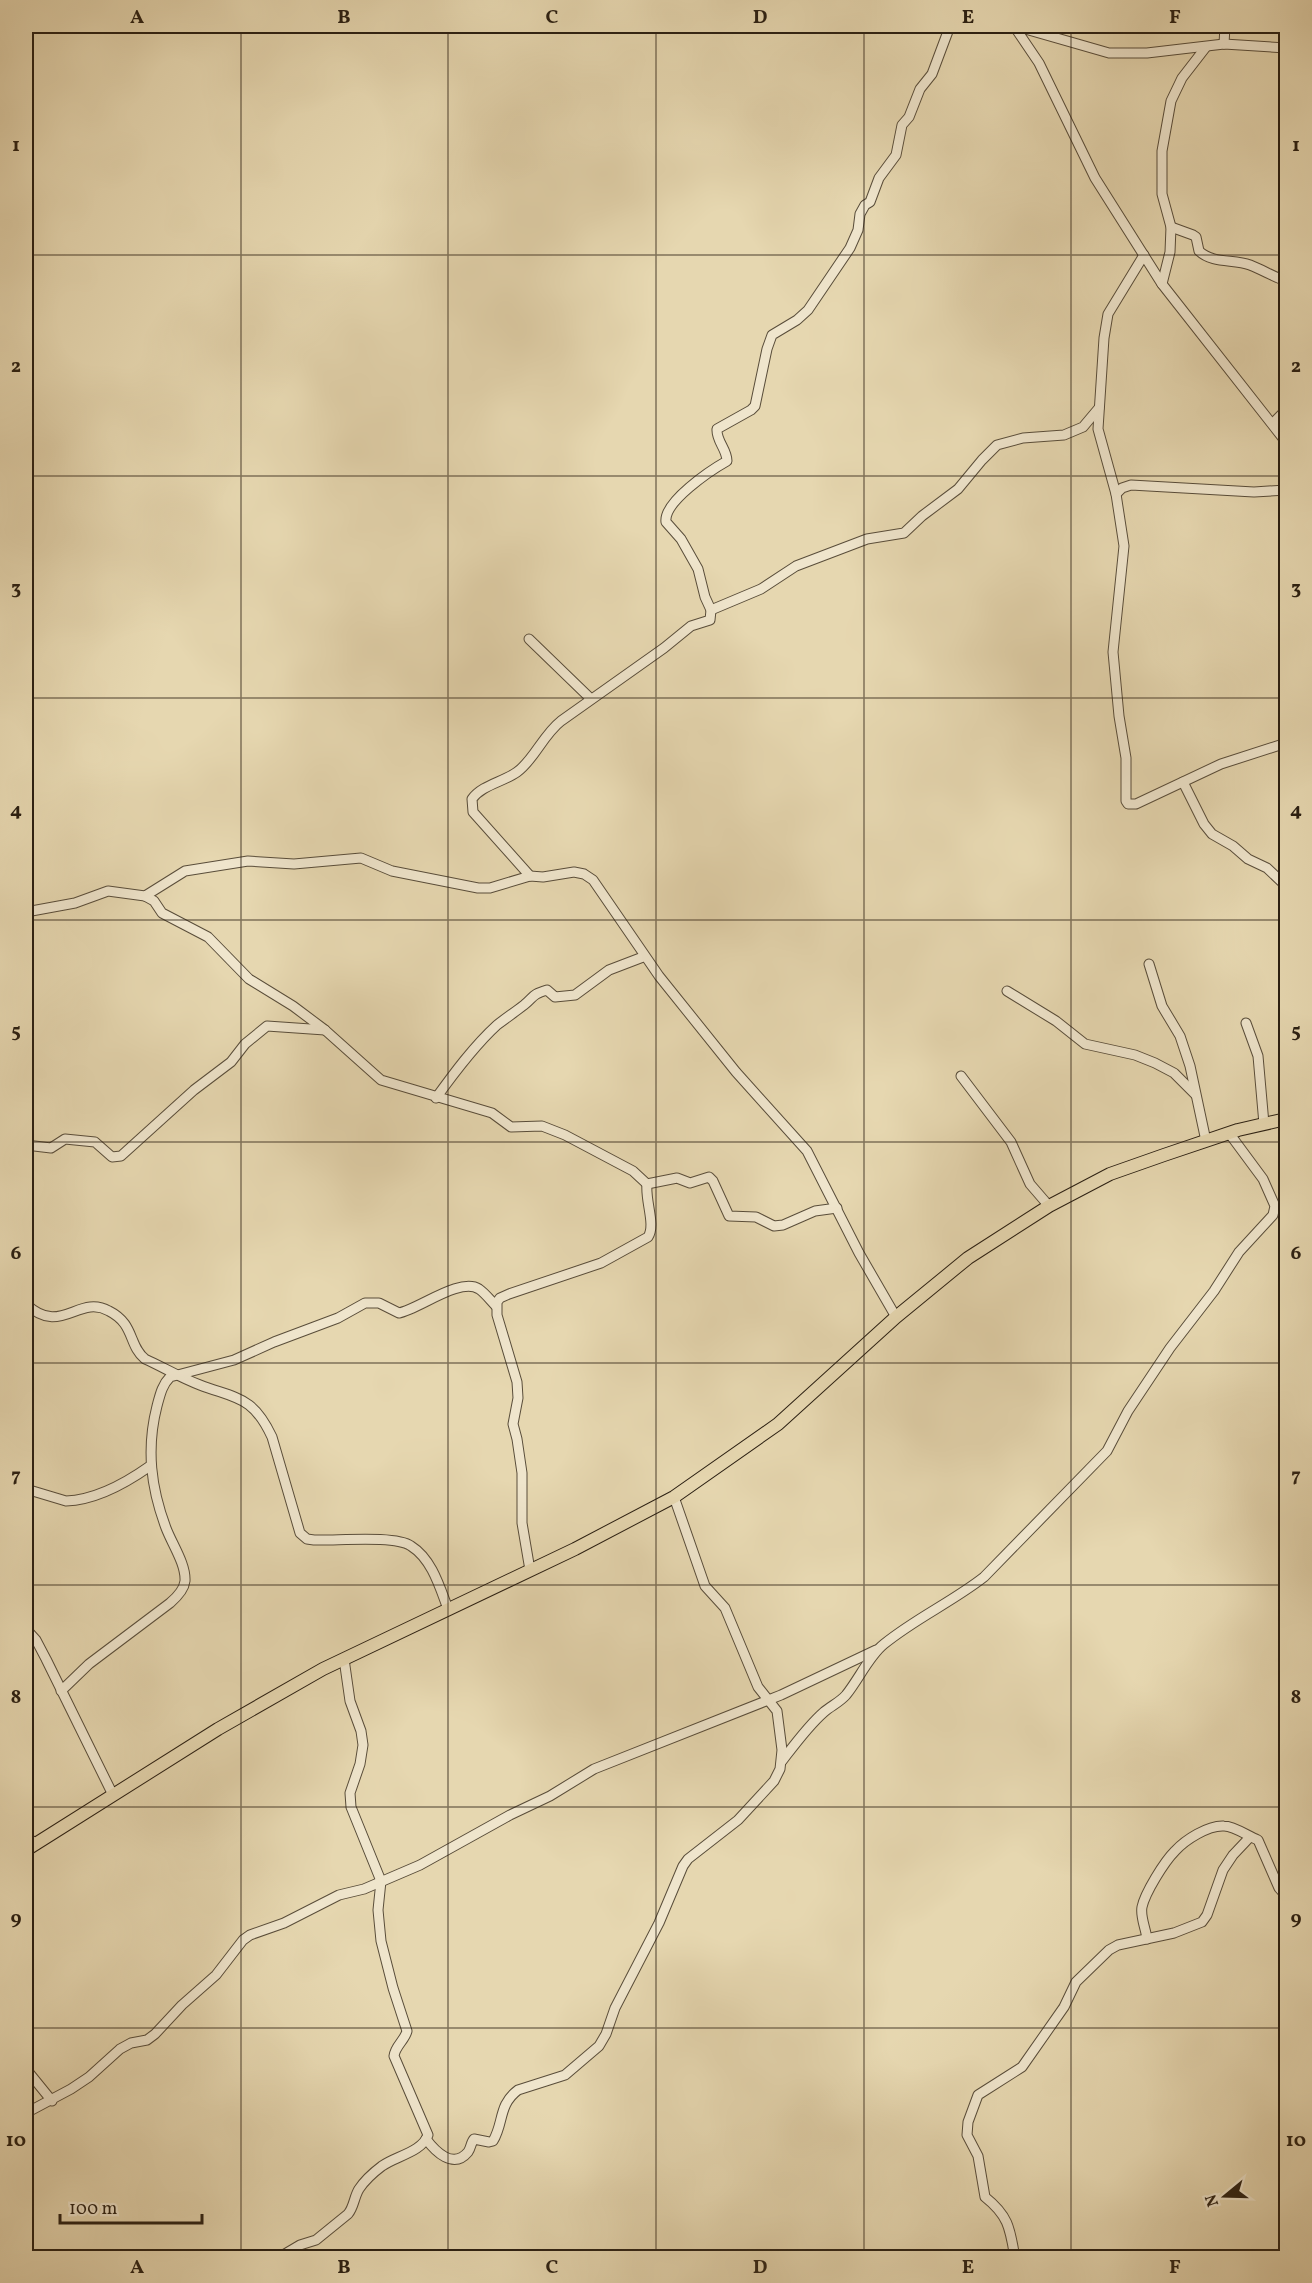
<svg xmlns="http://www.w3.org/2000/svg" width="1312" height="2283" font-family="Vollkorn,serif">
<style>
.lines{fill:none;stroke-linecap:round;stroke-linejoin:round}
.minor-casing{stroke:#594d3a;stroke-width:11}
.major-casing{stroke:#2a1f12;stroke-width:14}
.minor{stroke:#efe5cc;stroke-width:9}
.major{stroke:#e6d7b0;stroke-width:12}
.grid{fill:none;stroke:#2a1f12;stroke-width:1.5;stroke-opacity:0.55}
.neatline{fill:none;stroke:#2a1f12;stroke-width:2}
.grid-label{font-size:20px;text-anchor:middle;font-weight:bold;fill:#2a1f12}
</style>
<rect width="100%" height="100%" fill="#e6d7b0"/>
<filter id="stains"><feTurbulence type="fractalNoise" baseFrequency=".00333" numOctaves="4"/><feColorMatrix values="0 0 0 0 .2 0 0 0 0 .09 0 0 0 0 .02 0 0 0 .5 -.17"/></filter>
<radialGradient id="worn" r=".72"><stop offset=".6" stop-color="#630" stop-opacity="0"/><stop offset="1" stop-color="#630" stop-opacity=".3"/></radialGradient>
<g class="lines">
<g class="minor-casing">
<g id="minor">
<path d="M 1014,26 L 1039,63 L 1095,178 L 1162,284 L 1286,442"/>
<path d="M 1015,26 L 1109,53 L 1147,53 L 1224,44 L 1286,48"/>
<path d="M 1224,44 L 1225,26"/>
<path d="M 1171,227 L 1193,235 L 1196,237 L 1199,251 C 1213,264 1233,259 1250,265 C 1263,270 1274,277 1286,281"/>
<path d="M 1144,255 L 1108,314 L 1104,338 L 1098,429 L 1116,494 L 1124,546 L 1113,652 L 1119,716 L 1126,758 L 1126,801 L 1128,804 L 1136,804 L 1221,764 L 1286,743"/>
<path d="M 1162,284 L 1170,252 L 1171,227 L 1162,194 L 1162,151 L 1171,101 L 1182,78 L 1206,47"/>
<path d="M 1273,423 L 1286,410"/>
<path d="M 1116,494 L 1122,488 L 1131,485 L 1254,492 L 1286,490"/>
<path d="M 711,610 L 761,589 L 796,566 L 867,539 L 904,533 L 922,516 L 958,489 L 982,460 L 997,445 L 1023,438 L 1064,435 L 1083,427 L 1099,408"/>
<path d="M 529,639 L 591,699"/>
<path d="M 1183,782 L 1204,824 L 1212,834 L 1233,846 L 1248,859 L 1267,868 L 1286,886"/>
<path d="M 530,876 L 473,812 L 472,799 C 482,785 503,782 517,772 C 534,760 543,735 561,721 L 664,648 L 691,626 L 710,620 L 711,610 L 705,597 L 698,569 L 681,539 L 666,522 C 663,502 711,470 727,461 C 727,449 716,441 717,429 L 751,410 L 755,406 L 767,349 L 772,335 L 797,320 L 808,310 L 850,248 L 858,230 L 860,214 L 865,205 L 870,202 L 879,178 L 896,155 L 902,125 L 909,117 L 920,89 L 932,74 L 950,26"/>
<path d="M 145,896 L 154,901 L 162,913 L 208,937 L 249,979 L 293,1006 L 325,1030 L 381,1080 L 492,1113 L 511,1127 L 542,1126 L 565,1135 L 633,1171 L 647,1184 L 677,1178 L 690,1183 L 709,1177 L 713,1181 L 729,1216 L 756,1217 L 774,1226 L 783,1225 L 815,1211 L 837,1208"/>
<path d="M 26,912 L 75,903 L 108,891 L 145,896 L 185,871 L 248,861 L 294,864 L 361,858 L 392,871 L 478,888 L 490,888 L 530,876 L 543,877 L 574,872 L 584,874 L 593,880 L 659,976 L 736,1072 L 807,1151 L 859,1253 L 896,1317"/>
<path d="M 1149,964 L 1162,1006 L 1180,1036 L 1190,1066 L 1206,1141"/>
<path d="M 1007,991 L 1056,1021 L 1085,1044 L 1135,1055 L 1155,1063 L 1174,1073 L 1195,1094"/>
<path d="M 1246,1023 L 1258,1056 L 1264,1124"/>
<path d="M 961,1076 L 1011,1142 L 1030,1184 L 1049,1206"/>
<path d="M 436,1098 C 454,1073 474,1046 497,1025 C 506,1018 515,1012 524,1005 C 535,996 531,995 547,990 L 555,997 L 575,995 L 609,970 L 643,957"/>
<path d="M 26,1145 L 51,1148 L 65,1139 L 95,1142 L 112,1157 L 121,1156 L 194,1090 L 231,1062 L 245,1044 L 267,1026 L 325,1030"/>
<path d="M 26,1304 C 61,1337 78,1294 109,1311 C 135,1324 128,1345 145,1359 C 163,1367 181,1378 200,1385 C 237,1399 253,1396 272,1437 L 300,1533 L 307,1539 L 314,1540 C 336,1541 395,1535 411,1546 C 432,1559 440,1588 448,1609"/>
<path d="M 26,1489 L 66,1501 C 96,1500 126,1483 150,1466"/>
<path d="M 530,1570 L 522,1523 L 522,1473 L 517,1439 L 513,1424 L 518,1398 L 517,1382 L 497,1315 L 497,1302 L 500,1298 L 509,1294 L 601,1263 L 648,1237 C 656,1225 645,1201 647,1184"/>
<path d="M 26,1629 L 36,1640 L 46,1659 L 113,1795"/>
<path d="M 61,1691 L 89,1664 L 170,1603 C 177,1597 184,1590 185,1581 C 186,1564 172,1544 166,1528 C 151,1488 146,1449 157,1406 C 160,1395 162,1385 170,1377 L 234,1360 L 274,1342 L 338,1318 L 365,1303 L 379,1303 L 399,1313 C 419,1309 460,1277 479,1289 C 485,1293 491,1301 496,1306"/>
<path d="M 782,1761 C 795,1744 808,1726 824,1712 C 831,1706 840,1702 846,1695 C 859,1679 869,1656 884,1644 C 916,1618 952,1602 984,1577 L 1107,1451 L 1128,1411 L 1170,1348 L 1214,1291 L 1239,1252 L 1273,1215 L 1275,1206 L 1263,1179 L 1229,1133"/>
<path d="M 26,1836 L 36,1844"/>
<path d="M 1147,1939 C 1146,1929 1140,1917 1142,1907 C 1145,1893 1164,1862 1175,1851 C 1185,1840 1208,1825 1224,1826 C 1234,1826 1248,1836 1258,1840 L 1279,1888 L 1286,1896"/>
<path d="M 26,2069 L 52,2101"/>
<path d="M 26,2113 L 71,2089 L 89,2077 L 120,2049 L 131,2043 L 147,2040 L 155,2034 L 182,2005 L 216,1975 L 243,1940 L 250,1935 L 284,1923 L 339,1895 L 364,1889 L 420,1865 L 510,1815 L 550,1796 L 594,1769 L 781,1695 L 876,1650"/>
<path d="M 426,2139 C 435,2151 453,2170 468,2152 C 471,2148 471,2142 474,2139 L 489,2142 L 493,2141 C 504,2123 498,2105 518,2090 L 565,2075 L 599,2046 L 606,2034 L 615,2008 L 659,1923 L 683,1866 L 688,1859 L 738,1820 L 774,1781 L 780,1769 L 782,1750 L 777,1711 L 758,1687 L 725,1608 L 705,1586 L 674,1497"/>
<path d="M 278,2258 L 300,2245 L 316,2240 L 348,2214 C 354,2207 354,2197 359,2189 C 365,2180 374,2172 382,2166 C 396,2156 422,2152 428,2135 L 394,2056 C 395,2046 405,2040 407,2031 L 393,1988 L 381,1941 L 378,1910 L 381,1881 L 351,1807 L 350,1793 L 360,1764 L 363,1745 L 361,1731 L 350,1701 L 344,1659"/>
<path d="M 1015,2258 C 1010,2229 1009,2216 985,2197 L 978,2156 L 967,2135 L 968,2122 L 978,2095 L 1022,2067 L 1064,2007 L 1076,1982 L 1109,1950 L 1118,1945 L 1174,1933 L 1202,1922 L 1207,1915 L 1223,1870 L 1233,1855 L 1250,1837"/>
</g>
</g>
<g class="major-casing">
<path id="major" d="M 26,1850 L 218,1729 L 323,1669 L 575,1549 L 674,1497 L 778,1424 L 896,1317 L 968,1258 L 1049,1206 L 1110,1174 L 1164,1155 L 1238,1130 L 1286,1119"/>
</g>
<use href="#minor" class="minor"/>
<use href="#major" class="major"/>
</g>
<path class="grid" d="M 241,26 L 241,2258M 448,26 L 448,2258M 656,26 L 656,2258M 864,26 L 864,2258M 1071,26 L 1071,2258M 26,255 L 1286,255M 26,476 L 1286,476M 26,698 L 1286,698M 26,920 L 1286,920M 26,1142 L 1286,1142M 26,1363 L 1286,1363M 26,1585 L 1286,1585M 26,1807 L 1286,1807M 26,2028 L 1286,2028"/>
<rect width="1312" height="2283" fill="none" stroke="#e6d7b0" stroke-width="66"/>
<g transform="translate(1225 2196) rotate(251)" stroke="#efe5cc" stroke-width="4.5" paint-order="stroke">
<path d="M0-4.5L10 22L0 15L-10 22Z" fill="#2a1f12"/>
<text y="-9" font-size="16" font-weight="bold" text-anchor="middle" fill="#2a1f12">N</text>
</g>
<path d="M60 2214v9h142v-9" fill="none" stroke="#2a1f12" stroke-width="3"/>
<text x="69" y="2214" font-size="18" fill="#2a1f12" stroke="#efe5cc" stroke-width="4.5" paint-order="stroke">100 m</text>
<rect x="33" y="33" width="1246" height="2217" class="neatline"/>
<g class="grid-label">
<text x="137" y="23">A</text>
<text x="344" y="23">B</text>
<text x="552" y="23">C</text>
<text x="760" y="23">D</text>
<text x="968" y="23">E</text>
<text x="1175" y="23">F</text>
<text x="16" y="151">1</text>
<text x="1296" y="151">1</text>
<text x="16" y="372">2</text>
<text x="1296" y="372">2</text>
<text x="16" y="594">3</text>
<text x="1296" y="594">3</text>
<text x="16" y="816">4</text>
<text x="1296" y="816">4</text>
<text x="16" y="1037">5</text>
<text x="1296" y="1037">5</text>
<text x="16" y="1259">6</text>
<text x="1296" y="1259">6</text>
<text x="16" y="1481">7</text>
<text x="1296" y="1481">7</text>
<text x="16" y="1703">8</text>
<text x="1296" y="1703">8</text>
<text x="16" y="1924">9</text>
<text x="1296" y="1924">9</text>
<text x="16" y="2146">10</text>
<text x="1296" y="2146">10</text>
<text x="137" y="2273">A</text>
<text x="344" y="2273">B</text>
<text x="552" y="2273">C</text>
<text x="760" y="2273">D</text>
<text x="968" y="2273">E</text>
<text x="1175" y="2273">F</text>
</g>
<rect width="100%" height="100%" filter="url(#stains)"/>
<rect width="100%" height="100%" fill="url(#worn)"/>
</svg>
